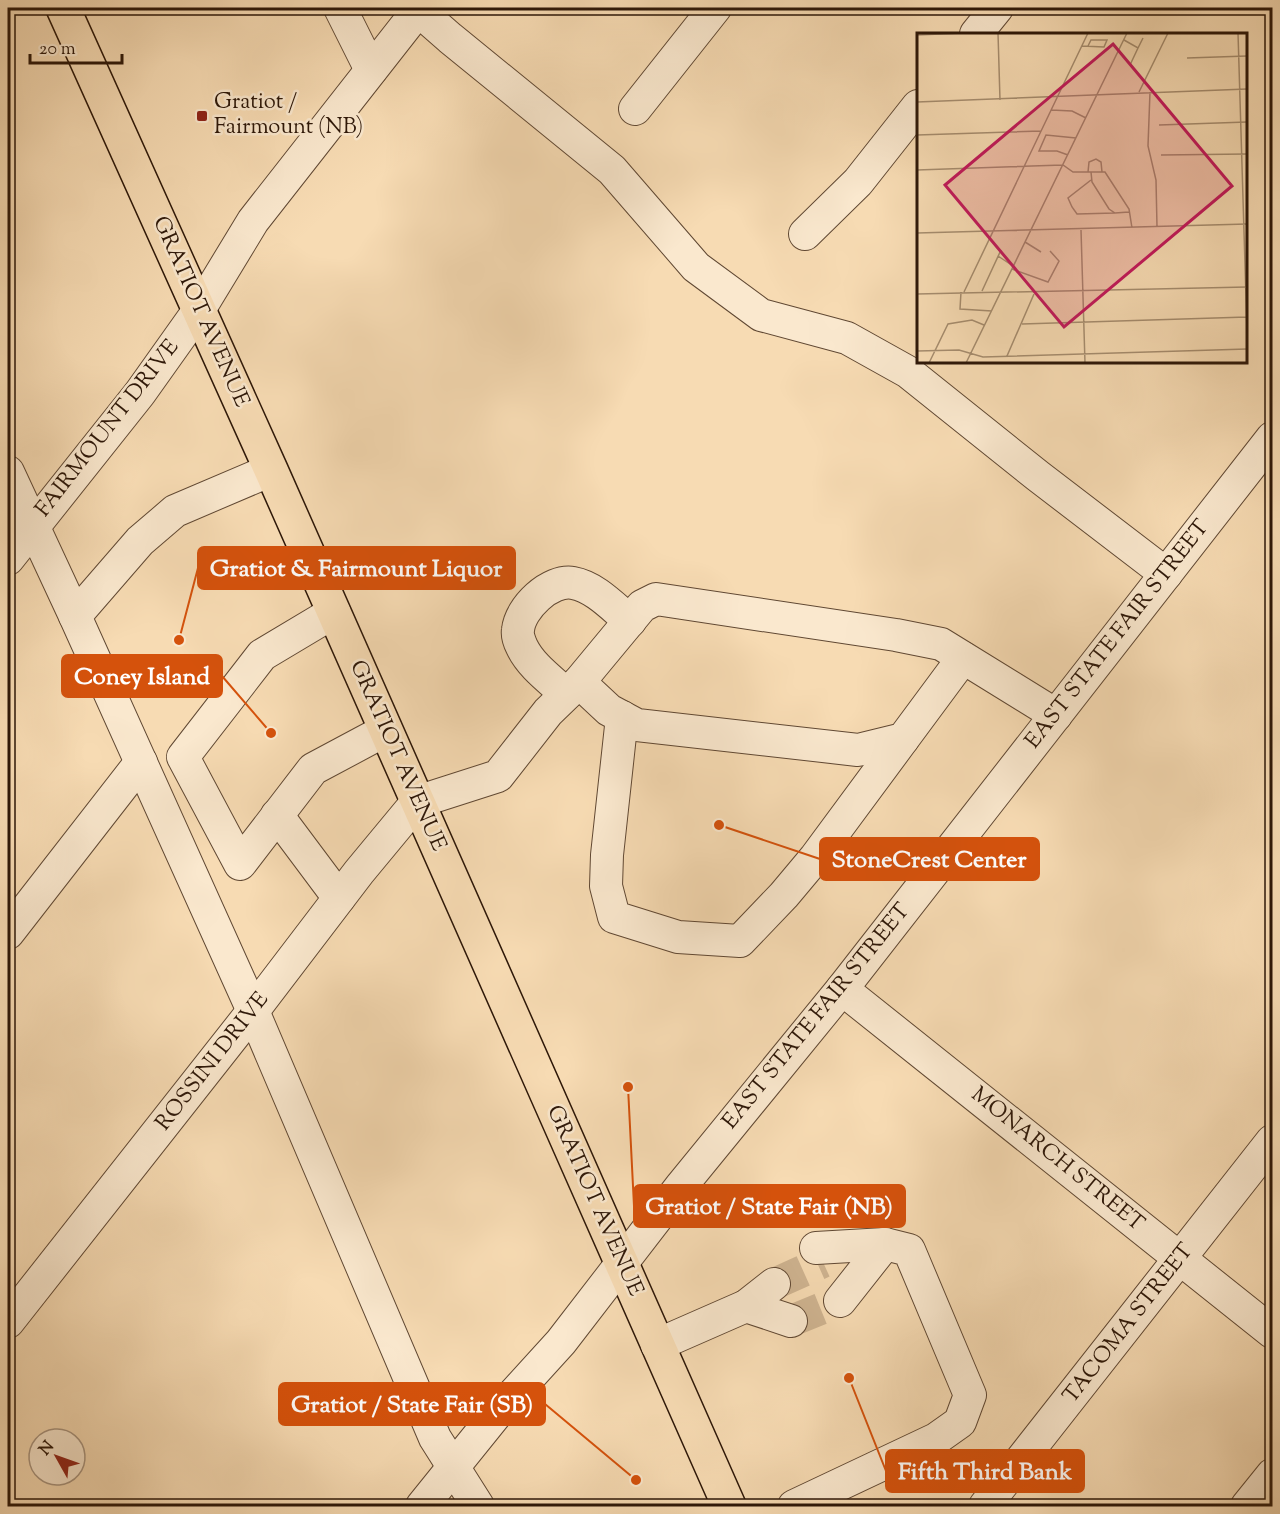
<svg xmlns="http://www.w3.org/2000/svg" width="1280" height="1514" font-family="'Sorts Mill Goudy',serif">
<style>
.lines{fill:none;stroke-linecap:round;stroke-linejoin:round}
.minor-tunnel{stroke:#cfb491;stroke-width:32;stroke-dasharray:32 16;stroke-linecap:butt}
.minor-casing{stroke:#604833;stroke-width:34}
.major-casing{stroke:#2d1708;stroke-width:36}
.minor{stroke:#fae8ce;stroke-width:32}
.major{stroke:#f7dbb3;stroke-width:33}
.poi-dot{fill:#8f2418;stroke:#fae8ce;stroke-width:2}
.labels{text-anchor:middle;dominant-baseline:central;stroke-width:5;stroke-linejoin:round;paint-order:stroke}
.poi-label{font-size:22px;fill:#2d1708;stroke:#fae8ce;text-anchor:start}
.street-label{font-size:22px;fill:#2d1708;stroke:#fae8ce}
.inset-road{fill:none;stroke:#a68d6f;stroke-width:1.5}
.view{fill:#c2185b;fill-opacity:0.15;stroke:#c2185b;stroke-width:3}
.inset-edge{fill:none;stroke:#2d1708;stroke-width:3}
.leader{fill:none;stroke:#d5520c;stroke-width:2}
.callout-dot{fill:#d5520c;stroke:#fae8ce;stroke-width:2}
.callout{fill:#d5520c;stroke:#d5520c;stroke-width:2}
.callout-label{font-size:24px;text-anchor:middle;font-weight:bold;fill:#fff}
</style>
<rect width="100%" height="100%" fill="#f7dbb3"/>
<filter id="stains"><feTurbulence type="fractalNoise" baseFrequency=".00333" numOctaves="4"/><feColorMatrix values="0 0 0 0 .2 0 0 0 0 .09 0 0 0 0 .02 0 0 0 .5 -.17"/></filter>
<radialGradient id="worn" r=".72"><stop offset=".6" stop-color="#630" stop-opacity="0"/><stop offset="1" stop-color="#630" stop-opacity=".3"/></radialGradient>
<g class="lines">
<g class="minor-tunnel">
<path d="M 774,1284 L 823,1262"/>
<path d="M 791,1321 L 840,1301"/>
</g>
<g class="minor-casing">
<g id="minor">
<path d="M 340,8 L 371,70"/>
<path d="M 418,10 L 450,38 L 612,170 L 696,267 L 761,315 L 847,338 L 908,372 L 1038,476 L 1166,574"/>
<path d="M 976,34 L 997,8"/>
<path d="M 635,109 L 715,8"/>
<path d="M 805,234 L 858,182 L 918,106"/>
<path d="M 8,472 L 75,616 L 253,1011 L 435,1438 L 478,1506"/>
<path d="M 8,559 L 140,393 L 199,310 L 253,221 L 420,8"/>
<path d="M 334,612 L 262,655 L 183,757 L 240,864 L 313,769 L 386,730"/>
<path d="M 75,616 L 140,541 L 175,511 L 271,470"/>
<path d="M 579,682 L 609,710 L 637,725 L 858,750 L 903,739 L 963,658"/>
<path d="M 566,694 C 551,680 531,666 522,647 C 520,643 517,635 518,630 C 520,608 550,579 573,583 C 595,587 613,607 630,621"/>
<path d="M 622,717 L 607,855 L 606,886 L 614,917 L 678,937 L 740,941 L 784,895 L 815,858 L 903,739"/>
<path d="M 277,815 L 339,898"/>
<path d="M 8,933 L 141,762"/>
<path d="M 842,989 L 1272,1332"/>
<path d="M 840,1301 L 885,1244"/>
<path d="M 746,1306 L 791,1321"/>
<path d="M 8,1322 L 253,1011 L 359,872 L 417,802 L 498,776 L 548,712 L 579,682 L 642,606 L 656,599 L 896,635 L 941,644 L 1056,715"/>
<path d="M 657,1345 L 746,1306 L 774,1284"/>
<path d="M 422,1506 L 501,1408 L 561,1342 L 682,1185 L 842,989 L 1272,438"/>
<path d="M 794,1506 L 936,1439 L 960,1422 L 970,1395 L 909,1250 L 885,1244 L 816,1248"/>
<path d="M 985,1506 L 1272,1141"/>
<path d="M 1247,1506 L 1272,1475"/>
</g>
</g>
<g class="major-casing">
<path id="major" d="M 63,8 L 271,470 L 729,1506"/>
</g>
<use href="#minor" class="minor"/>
<use href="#major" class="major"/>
</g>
<rect class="poi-dot" x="196" y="110" width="12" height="12" rx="3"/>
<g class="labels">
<g class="poi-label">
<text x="214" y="103">Gratiot /<tspan x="214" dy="25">Fairmount (NB)</tspan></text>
</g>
<g class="street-label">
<text transform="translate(200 312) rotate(66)">GRATIOT AVENUE</text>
<text transform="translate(108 429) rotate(-52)">FAIRMOUNT DRIVE</text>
<text transform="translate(1118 635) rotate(-52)">EAST STATE FAIR STREET</text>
<text transform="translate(397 756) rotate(66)">GRATIOT AVENUE</text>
<text transform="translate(817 1017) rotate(-51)">EAST STATE FAIR STREET</text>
<text transform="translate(213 1062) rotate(-52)">ROSSINI DRIVE</text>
<text transform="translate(1057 1160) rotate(39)">MONARCH STREET</text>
<text transform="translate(594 1201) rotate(66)">GRATIOT AVENUE</text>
<text transform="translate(1129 1324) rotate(-52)">TACOMA STREET</text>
</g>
</g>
<g transform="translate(917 33)">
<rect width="330" height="330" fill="#f7dbb3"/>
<path class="inset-road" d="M 81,0 L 83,67M 321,0 L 330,298M 0,2 L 47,0M 207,7 L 221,15 L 226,5M 165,13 L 187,14 L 190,7 L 174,7 L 171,13M 270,25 L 330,23M 213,32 L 221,15M 222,59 L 251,0M 233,59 L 231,113 L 239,147 L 240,194M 0,69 L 330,56M 134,77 L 155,78 L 169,85M 242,92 L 330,89M 0,102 L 124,98M 151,122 L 140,118 L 122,118 L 129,102 L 159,105M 244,122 L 330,121M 0,137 L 146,132 L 156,139 L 188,139 L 212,176 L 215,195M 171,139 L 172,129 L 179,126 L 184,129 L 185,139M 174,139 L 175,149 L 192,176 L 198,180 L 212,179M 174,147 L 151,165 L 155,174 L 160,181 L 198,180M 164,197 L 168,330M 0,200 L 330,191M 108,209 L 124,219M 81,223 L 96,233M 95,236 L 131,249 L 142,228 L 133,218M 65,258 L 84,217M 44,259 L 43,276 L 75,278M 47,259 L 171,0M 0,261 L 330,254M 105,291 L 330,284M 0,318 L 42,317 L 66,324 L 330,316M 90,323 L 117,261M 12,330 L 31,291 L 55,287 L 67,292M 49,330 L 210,0"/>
<path class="view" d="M 196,11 L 315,153 L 147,294 L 28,152 Z"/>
<rect width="330" height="330" class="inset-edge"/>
</g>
<path class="leader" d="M179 640L198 568M271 733L222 676M719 825L820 859M628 1087L634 1206M636 1480L545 1404M849 1378L886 1471"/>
<g class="callout-dot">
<circle cx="179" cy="640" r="6"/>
<circle cx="271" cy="733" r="6"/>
<circle cx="719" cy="825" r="6"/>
<circle cx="628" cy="1087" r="6"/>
<circle cx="636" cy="1480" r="6"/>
<circle cx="849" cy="1378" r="6"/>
</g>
<g class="callout">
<rect x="198" y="547" width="317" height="42" rx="6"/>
<rect x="62" y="655" width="160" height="42" rx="6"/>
<rect x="820" y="838" width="219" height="42" rx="6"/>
<rect x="634" y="1185" width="271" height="42" rx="6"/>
<rect x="279" y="1383" width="266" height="42" rx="6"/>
<rect x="886" y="1450" width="198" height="42" rx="6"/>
</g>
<g class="callout-label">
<text x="356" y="576">Gratiot &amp; Fairmount Liquor</text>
<text x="142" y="684">Coney Island</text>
<text x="929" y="867">StoneCrest Center</text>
<text x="769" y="1214">Gratiot / State Fair (NB)</text>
<text x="412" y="1412">Gratiot / State Fair (SB)</text>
<text x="985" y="1479">Fifth Third Bank</text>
</g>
<rect width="1280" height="1514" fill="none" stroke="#f7dbb3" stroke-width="30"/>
<rect x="9" y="9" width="1262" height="1496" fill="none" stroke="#2d1708" stroke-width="3"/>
<rect x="15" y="15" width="1250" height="1484" fill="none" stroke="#2d1708" stroke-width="1.5"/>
<g transform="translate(57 1457) rotate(310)"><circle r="28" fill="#fae8ce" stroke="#a8947f" stroke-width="1.5"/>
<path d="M0-4.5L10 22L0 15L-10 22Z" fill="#8f2418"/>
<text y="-9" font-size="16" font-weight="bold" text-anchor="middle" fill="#2d1708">N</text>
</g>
<path d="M30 54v9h92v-9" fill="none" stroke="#2d1708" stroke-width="3"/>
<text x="39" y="54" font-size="18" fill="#2d1708" stroke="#fae8ce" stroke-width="4.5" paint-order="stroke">20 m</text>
<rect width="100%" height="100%" filter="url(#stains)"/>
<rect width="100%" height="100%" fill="url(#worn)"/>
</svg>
